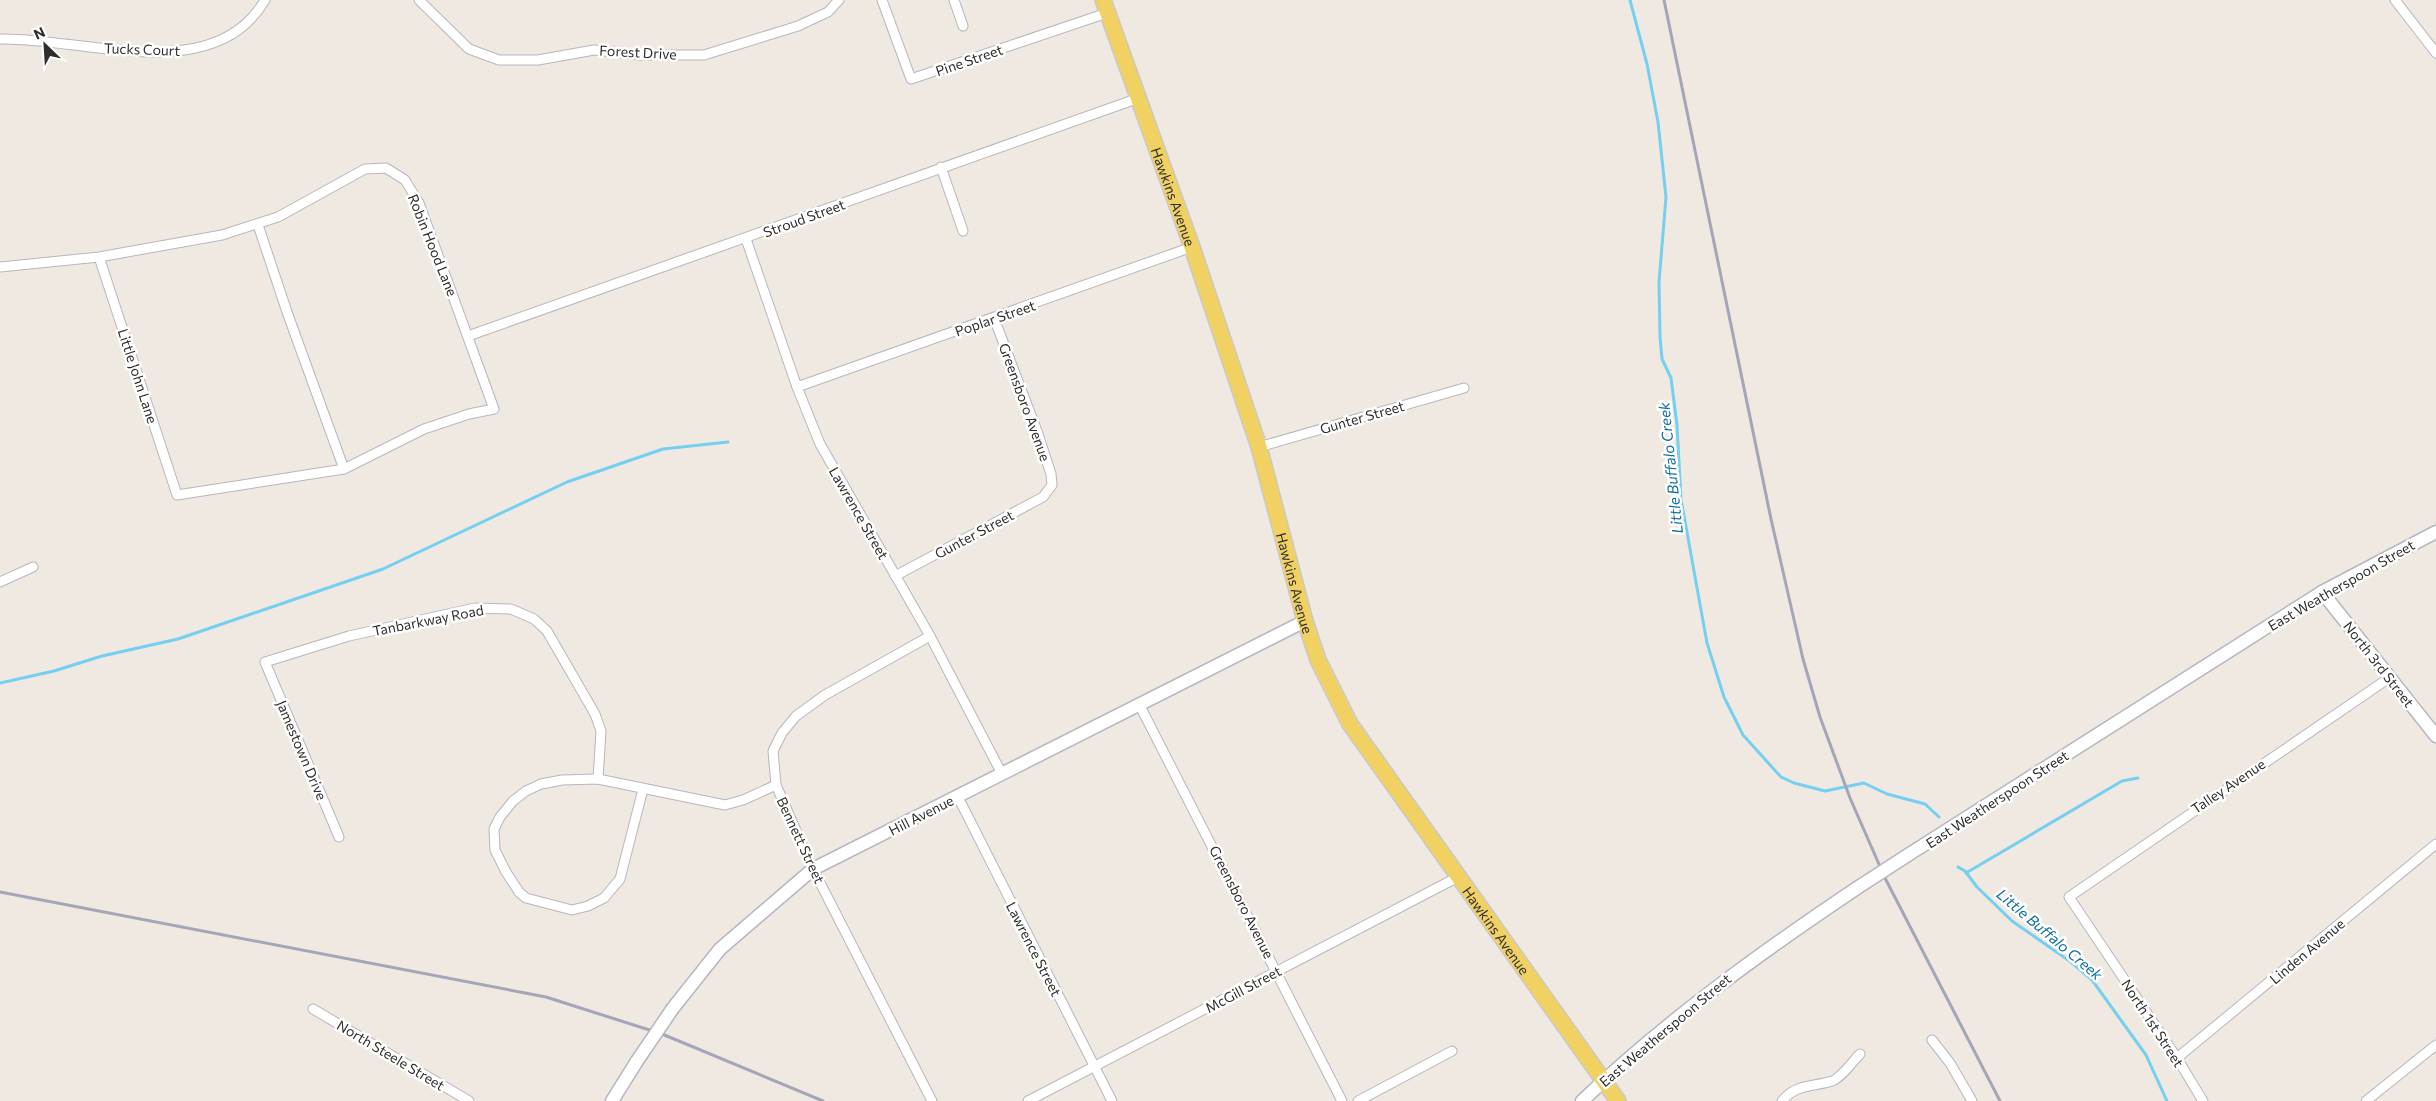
<svg xmlns="http://www.w3.org/2000/svg" width="2436" height="1101" font-family="Commissioner,sans-serif">
<style>
.lines{fill:none;stroke-linecap:round;stroke-linejoin:round}
.stream{stroke:#75cff0;stroke-width:3}
.street-casing{stroke:#b4b7c1;stroke-width:11}
.secondary-casing{stroke:#b4b7c1;stroke-width:15}
.primary-casing{stroke:#c9c9c9;stroke-width:18}
.street{stroke:#fff;stroke-width:9}
.secondary{stroke:#fff;stroke-width:12}
.primary{stroke:#f2d163;stroke-width:15}
.rail{stroke:#a3a6b8;stroke-width:3}
.secondary-bridge-casing{stroke:#b4b7c1;stroke-width:15;stroke-linecap:butt}
.secondary-bridge{stroke:#fff;stroke-width:12}
.labels{text-anchor:middle;dominant-baseline:central;stroke-width:5;stroke-linejoin:round;paint-order:stroke}
.street-label{font-size:14px;fill:#2e2e2e;stroke:#fff}
.water-label{font-size:15px;font-style:italic;fill:#0d6fa3;stroke:#fff}
</style>
<rect width="100%" height="100%" fill="#efe9e1"/>
<g class="lines">
<g class="stream">
<path d="M 1630,0 L 1647,64 L 1658,122 L 1666,197 L 1659,282 L 1660,337 L 1662,359 L 1671,378 L 1677,425 L 1681,499 L 1707,643 L 1724,697 L 1743,735 L 1781,777 L 1794,783 L 1825,791 L 1864,783 L 1887,794 L 1925,804 L 1939,817"/>
<path d="M 0,683 L 54,671 L 102,656 L 178,639 L 383,569 L 567,482 L 663,449 L 728,442"/>
<path d="M 1958,867 L 1965,871 L 1977,887 L 2012,921 L 2071,962 L 2092,980 L 2146,1055 L 2167,1101"/>
<path d="M 1966,873 L 2122,781 L 2138,778"/>
</g>
<g class="street-casing">
<g id="street">
<path d="M 419,0 L 469,49 L 499,60 L 538,60 L 594,50 L 640,55 L 704,55 L 798,26 L 828,12 L 839,0"/>
<path d="M 882,0 L 911,79 L 1107,13"/>
<path d="M 954,0 L 963,26"/>
<path d="M 2395,0 L 2436,53"/>
<path d="M 0,39 C 82,37 214,88 265,0"/>
<path d="M 941,167 L 963,231"/>
<path d="M 258,225 L 287,312 L 344,469"/>
<path d="M 746,239 L 797,387 L 820,444 L 930,636 L 1002,774"/>
<path d="M 0,267 L 99,257 L 222,235 L 278,217 L 365,169 L 386,168 L 405,180 L 419,203 L 494,409 L 469,414 L 424,429 L 344,469 L 177,495 L 99,257"/>
<path d="M 468,336 L 1139,98"/>
<path d="M 797,387 L 1192,247"/>
<path d="M 1259,447 L 1464,388"/>
<path d="M 895,576 L 1043,497 L 1052,485 L 1051,474 L 1037,431 L 994,318"/>
<path d="M 0,582 L 33,567"/>
<path d="M 930,636 L 825,695 L 796,716 L 782,733 L 773,751 L 776,785 L 813,869 L 932,1101"/>
<path d="M 1139,704 L 1342,1101"/>
<path d="M 643,789 L 620,879 L 604,898 L 588,906 L 572,910 L 526,898 L 519,892 L 506,872 L 495,850 L 494,829 L 500,817 L 513,801 L 526,791 L 541,784 L 562,780 L 598,779 L 725,805 L 743,800 L 776,785"/>
<path d="M 958,797 L 1112,1101"/>
<path d="M 339,837 L 265,662 L 349,636 L 475,608 L 511,609 L 534,619 L 547,631 L 595,714 L 601,731 L 598,779"/>
<path d="M 313,1009 L 469,1101"/>
<path d="M 1932,1040 L 1950,1063 L 1972,1101"/>
<path d="M 2177,1058 L 2436,844"/>
<path d="M 1028,1101 L 1458,877"/>
<path d="M 1358,1101 L 1452,1051"/>
<path d="M 1782,1101 C 1795,1084 1813,1087 1832,1081 C 1841,1078 1853,1061 1860,1054"/>
<path d="M 2203,1101 L 2177,1058 L 2069,897 L 2389,678"/>
<path d="M 2366,1101 L 2436,1045"/>
</g>
</g>
<g class="secondary-casing">
<g id="secondary">
<path d="M 2322,592 L 2436,736"/>
<path d="M 1911,853 L 2322,592 L 2436,532"/>
<path d="M 673,1008 L 720,949 L 813,869 L 1305,621"/>
<path d="M 612,1101 L 637,1061"/>
<path d="M 1582,1101 C 1666,1021 1760,953 1857,888"/>
</g>
</g>
<g class="primary-casing">
<g id="primary">
<path id="s1" d="M 1103,0 L 1192,247 L 1259,447 L 1305,621 L 1318,660 L 1350,724 L 1618,1101"/>
</g>
</g>
<use href="#street" class="street"/>
<use href="#secondary" class="secondary"/>
<use href="#primary" class="primary"/>
<g class="rail">
<path d="M 1664,0 L 1771,519 L 1803,659 L 1820,717 L 1850,798 L 1885,878 L 2000,1101"/>
<path d="M 0,892 L 546,997 L 662,1034 L 823,1101"/>
</g>
<g class="secondary-bridge-casing">
<g id="secondary-bridge">
<path d="M 1857,888 L 1911,853"/>
<path d="M 637,1061 L 673,1008"/>
</g>
</g>
<use href="#secondary-bridge" class="secondary-bridge"/>
</g>
<g class="labels">
<g class="street-label">
<text transform="translate(142 49) rotate(2)">Tucks Court</text>
<text transform="translate(638 52) rotate(3)">Forest Drive</text>
<text transform="translate(969 60) rotate(-19)">Pine Street</text>
<text stroke="none"><textPath href="#s1" startOffset="209">Hawkins Avenue</textPath></text>
<text transform="translate(804 218) rotate(-20)">Stroud Street</text>
<text transform="translate(433 245) rotate(68)">Robin Hood Lane</text>
<text transform="translate(995 318) rotate(-19)">Poplar Street</text>
<text transform="translate(138 376) rotate(72)">Little John Lane</text>
<text transform="translate(1025 402) rotate(70)">Greensboro Avenue</text>
<text transform="translate(1362 417) rotate(-16)">Gunter Street</text>
<text transform="translate(859 513) rotate(60)">Lawrence Street</text>
<text transform="translate(974 534) rotate(-28)">Gunter Street</text>
<text stroke="none"><textPath href="#s1" startOffset="614">Hawkins Avenue</textPath></text>
<text transform="translate(2341 585) rotate(-30)">East Weatherspoon Street</text>
<text transform="translate(428 620) rotate(-11)">Tanbarkway Road</text>
<text transform="translate(2379 664) rotate(52)">North 3rd Street</text>
<text transform="translate(302 750) rotate(67)">Jamestown Drive</text>
<text transform="translate(2228 786) rotate(-34)">Talley Avenue</text>
<text transform="translate(1997 799) rotate(-33)">East Weatherspoon Street</text>
<text transform="translate(921 815) rotate(-27)">Hill Avenue</text>
<text transform="translate(801 840) rotate(65)">Bennett Street</text>
<text transform="translate(1242 902) rotate(63)">Greensboro Avenue</text>
<text stroke="none"><textPath href="#s1" startOffset="1019">Hawkins Avenue</textPath></text>
<text transform="translate(1034 949) rotate(63)">Lawrence Street</text>
<text transform="translate(2307 951) rotate(-40)">Linden Avenue</text>
<text transform="translate(1243 989) rotate(-28)">McGill Street</text>
<text transform="translate(2153 1023) rotate(57)">North 1st Street</text>
<text transform="translate(1665 1030) rotate(-40)">East Weatherspoon Street</text>
<text transform="translate(391 1055) rotate(31)">North Steele Street</text>
</g>
<g class="water-label">
<text transform="translate(1670 468) rotate(-96)">Little Buffalo Creek</text>
<text transform="translate(2050 934) rotate(40)">Little Buffalo Creek</text>
</g>
</g>
<g transform="translate(45 45) rotate(335)" stroke="#ffffff" stroke-width="4" paint-order="stroke">
<path d="M0-4L9 19L0 12L-9 19Z" fill="#2e2e2e"/>
<text y="-8" font-size="14" font-weight="bold" text-anchor="middle" fill="#2e2e2e">N</text>
</g>
</svg>
